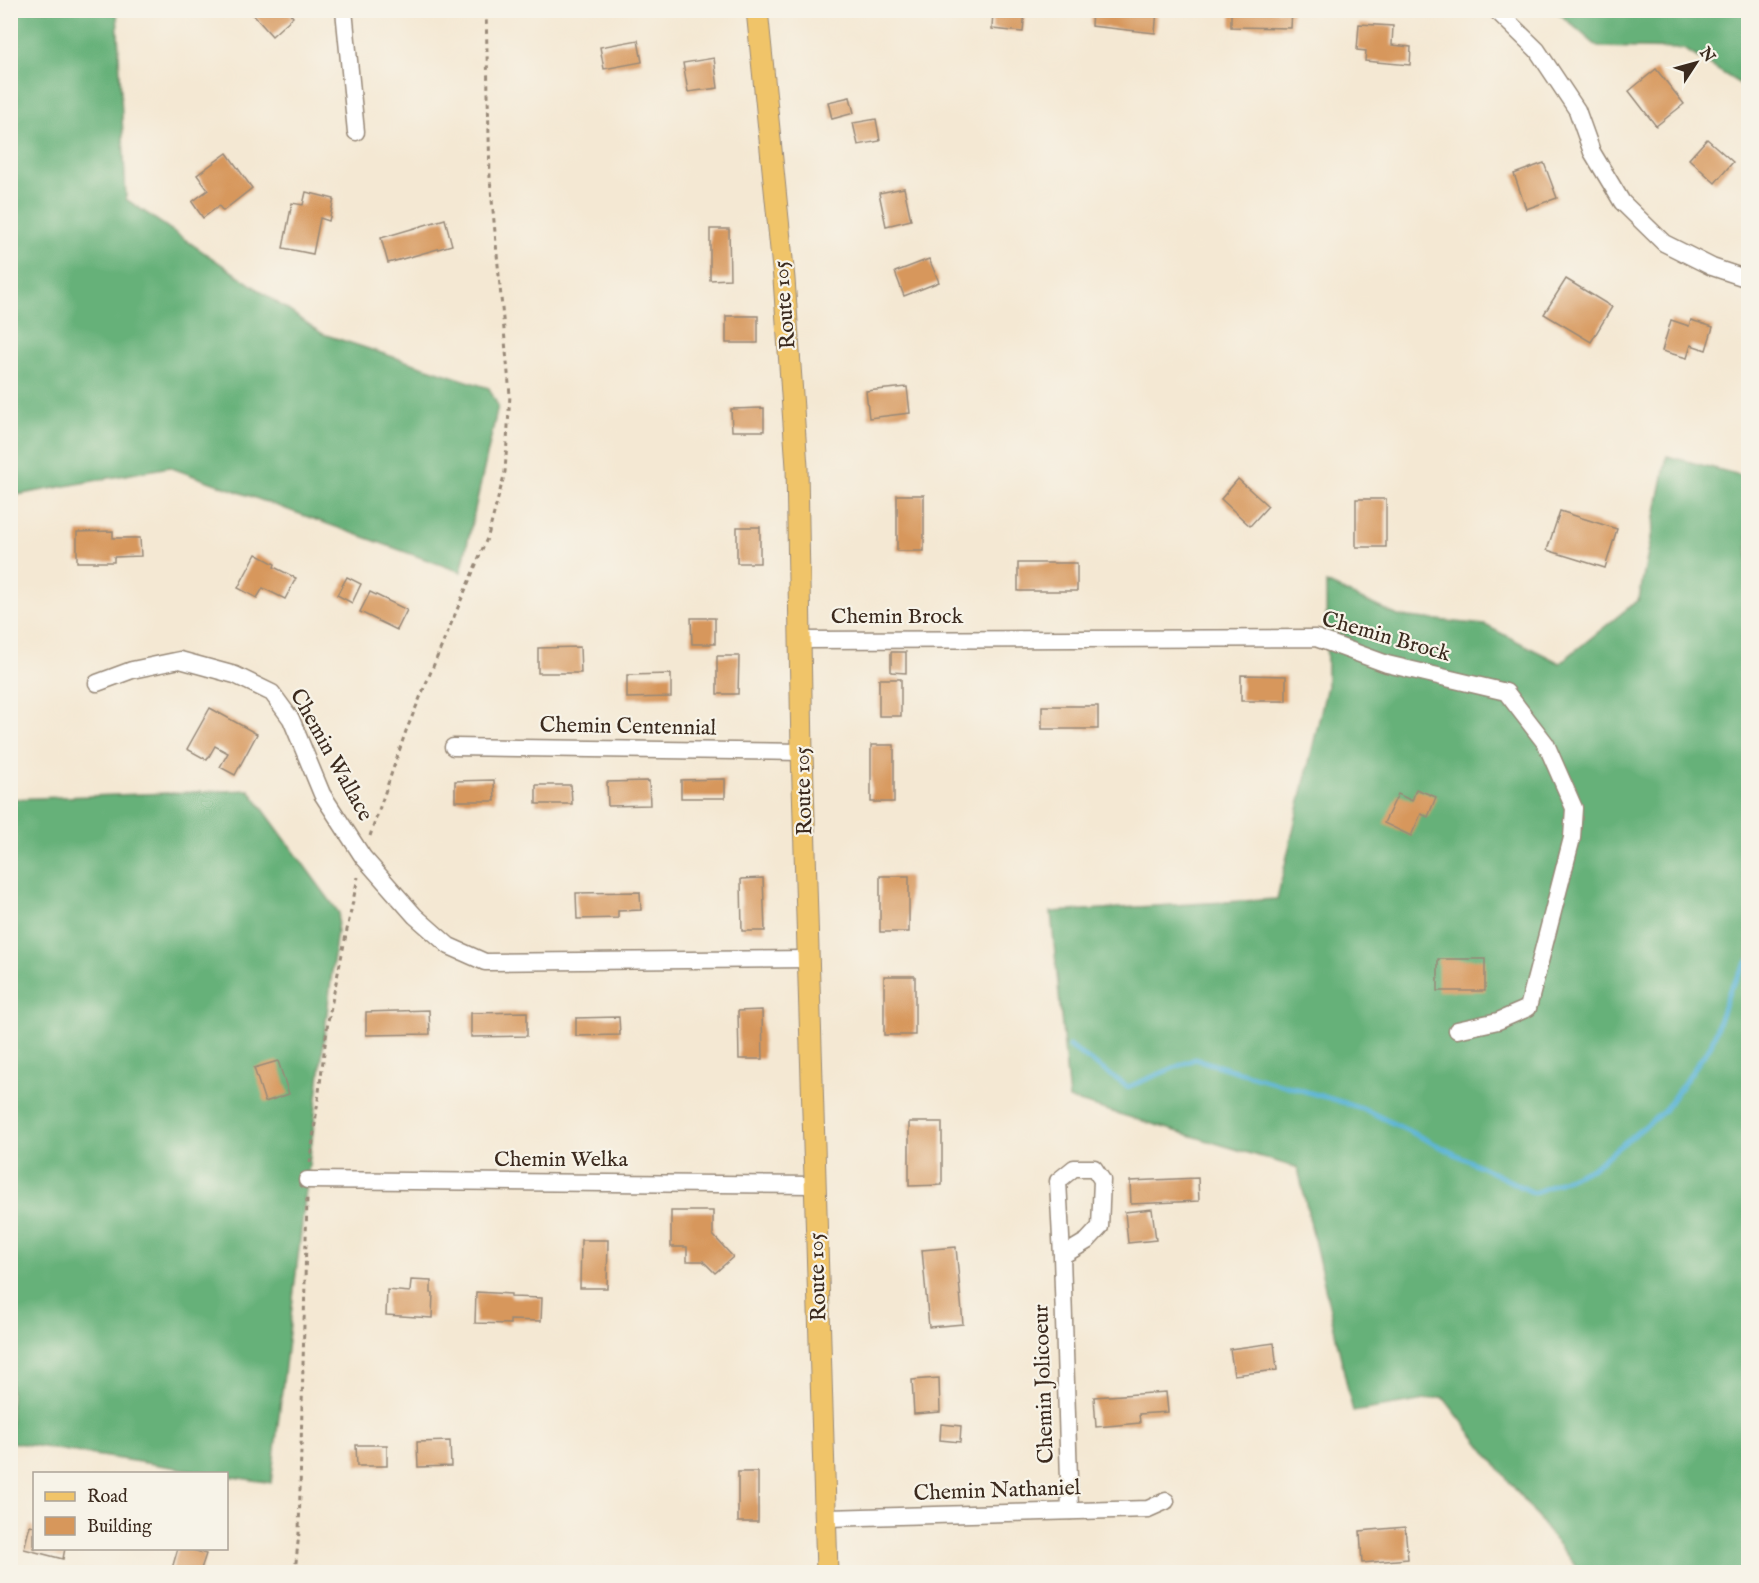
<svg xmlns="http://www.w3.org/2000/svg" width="1759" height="1583" font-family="'IM FELL English',serif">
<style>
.forest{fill:#66b179;stroke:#506e4c;stroke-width:1.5}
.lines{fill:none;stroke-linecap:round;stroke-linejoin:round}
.stream{stroke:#57b2d5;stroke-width:5}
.building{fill:#d7975b}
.minor-casing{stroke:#988978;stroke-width:19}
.major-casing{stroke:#988978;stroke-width:23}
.path{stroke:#988978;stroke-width:3;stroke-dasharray:4.5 4.5;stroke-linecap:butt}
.minor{stroke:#fff;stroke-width:16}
.major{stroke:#f0c469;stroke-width:21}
.labels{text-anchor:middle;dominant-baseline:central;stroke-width:4.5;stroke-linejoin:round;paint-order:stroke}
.street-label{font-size:22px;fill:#3b2a1e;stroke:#f7f3e8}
</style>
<rect width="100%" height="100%" fill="#f7f3e8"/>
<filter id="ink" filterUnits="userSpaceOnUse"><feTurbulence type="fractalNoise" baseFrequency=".0167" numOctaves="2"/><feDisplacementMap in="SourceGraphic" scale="12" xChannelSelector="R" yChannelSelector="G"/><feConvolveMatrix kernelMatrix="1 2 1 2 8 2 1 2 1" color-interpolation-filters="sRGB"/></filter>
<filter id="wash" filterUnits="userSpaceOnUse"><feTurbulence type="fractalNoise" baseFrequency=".008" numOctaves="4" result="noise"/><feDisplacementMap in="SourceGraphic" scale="24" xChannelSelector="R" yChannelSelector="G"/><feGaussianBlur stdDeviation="1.35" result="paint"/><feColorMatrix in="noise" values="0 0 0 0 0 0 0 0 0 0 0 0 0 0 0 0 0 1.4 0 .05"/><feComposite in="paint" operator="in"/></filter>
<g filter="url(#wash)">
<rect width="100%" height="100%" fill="#f4e8d3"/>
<g class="forest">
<path d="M 11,10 L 117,11 L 126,199 L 323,334 L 489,388 L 498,406 L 461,572 L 169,467 L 11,496 Z"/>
<path d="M 1556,11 L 1748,11 L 1748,89 L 1684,49 L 1598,47 Z"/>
<path d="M 1667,456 L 1748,477 L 1748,1572 L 1580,1572 L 1443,1397 L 1353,1412 L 1298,1168 L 1069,1099 L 1051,912 L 1277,899 L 1327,686 L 1326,583 L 1398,616 L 1485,625 L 1560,663 L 1639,599 Z"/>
<path d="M 249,790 L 339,913 L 271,1483 L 227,1476 L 226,1474 L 210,1473 L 11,1442 L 10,799 Z"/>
</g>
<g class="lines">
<path class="stream" d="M 1069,1046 L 1128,1087 L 1195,1059 L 1362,1108 L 1534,1193 L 1592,1168 L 1663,1112 L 1711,1045 L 1730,989 L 1748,961"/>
</g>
<g id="blocks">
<g class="building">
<path d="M 249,10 L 287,10 L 293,17 L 272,36 Z"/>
<path d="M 993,10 L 1025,10 L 1023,32 L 992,29 Z"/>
<path d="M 1092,10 L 1157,10 L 1155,33 L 1091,26 Z"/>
<path d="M 1231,10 L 1292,10 L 1291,28 L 1231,27 Z"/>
<path d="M 1359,24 L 1393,26 L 1392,45 L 1411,47 L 1410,65 L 1365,61 L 1366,51 L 1357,50 Z"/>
<path d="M 638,40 L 642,62 L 604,69 L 600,47 Z"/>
<path d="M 714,58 L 718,88 L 688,92 L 683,63 Z"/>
<path d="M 1656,69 L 1684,104 L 1656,126 L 1629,91 Z"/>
<path d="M 850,97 L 854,113 L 832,119 L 828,102 Z"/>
<path d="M 876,119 L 880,141 L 858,145 L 853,123 Z"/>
<path d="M 1707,139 L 1733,162 L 1715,183 L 1689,159 Z"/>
<path d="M 227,153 L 252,188 L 223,211 L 219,206 L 203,218 L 192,202 L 208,190 L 197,175 Z"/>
<path d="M 1544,163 L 1557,198 L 1526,209 L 1514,174 Z"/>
<path d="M 904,188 L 911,220 L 886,226 L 879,193 Z"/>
<path d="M 306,192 L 334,199 L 329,221 L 320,218 L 313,254 L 283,248 L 292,203 L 303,205 Z"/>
<path d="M 445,219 L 452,245 L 388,263 L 381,238 Z"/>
<path d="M 710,229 L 729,229 L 730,279 L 710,280 Z"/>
<path d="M 929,259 L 939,282 L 904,296 L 895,272 Z"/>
<path d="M 1566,279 L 1612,307 L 1591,342 L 1544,314 Z"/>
<rect x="726" y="316" width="32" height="27"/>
<path d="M 1671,320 L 1689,326 L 1691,320 L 1713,327 L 1706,350 L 1691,345 L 1687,358 L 1662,351 Z"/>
<path d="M 907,387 L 910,413 L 869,418 L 866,391 Z"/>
<path d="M 764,408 L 764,431 L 732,431 L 731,409 Z"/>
<path d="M 1238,479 L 1268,506 L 1250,526 L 1221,499 Z"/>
<rect x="897" y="495" width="27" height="56"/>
<rect x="1356" y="499" width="30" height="48"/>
<path d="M 1560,511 L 1617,529 L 1605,568 L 1547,550 Z"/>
<rect x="737" y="527" width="23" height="36"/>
<path d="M 113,531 L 113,538 L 140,538 L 141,556 L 114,557 L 114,562 L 77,562 L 77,532 Z"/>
<path d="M 256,554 L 275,564 L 274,567 L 296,578 L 285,599 L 263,588 L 257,598 L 238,588 Z"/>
<rect x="1018" y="563" width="59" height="28"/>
<path d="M 347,577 L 361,584 L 352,603 L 337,595 Z"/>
<path d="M 370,592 L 407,610 L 397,630 L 360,612 Z"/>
<path d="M 691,618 L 715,618 L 715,644 L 692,644 Z"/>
<path d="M 580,647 L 581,673 L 538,673 L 538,648 Z"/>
<path d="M 891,652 L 906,652 L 906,673 L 891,672 Z"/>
<path d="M 717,656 L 739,656 L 738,694 L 717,694 Z"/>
<path d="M 671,674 L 671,697 L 627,698 L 627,675 Z"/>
<path d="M 1241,675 L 1286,676 L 1286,701 L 1241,701 Z"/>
<rect x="879" y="679" width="22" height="37"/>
<rect x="1042" y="706" width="56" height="23"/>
<path d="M 210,708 L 257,734 L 235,775 L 220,767 L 228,753 L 215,746 L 207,760 L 187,749 Z"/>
<rect x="871" y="745" width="23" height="57"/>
<path d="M 725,779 L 725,798 L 681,798 L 681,780 Z"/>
<path d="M 494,780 L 495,801 L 455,801 L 455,781 Z"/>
<path d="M 649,781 L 650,805 L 608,806 L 607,782 Z"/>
<path d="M 536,785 L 571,785 L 572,804 L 536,804 Z"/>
<path d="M 1416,789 L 1436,797 L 1428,817 L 1421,814 L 1411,836 L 1384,823 L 1398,794 L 1412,801 Z"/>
<rect x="880" y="876" width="29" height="56"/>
<path d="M 763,878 L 765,931 L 742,931 L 741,879 Z"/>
<path d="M 640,892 L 641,910 L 618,911 L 618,918 L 577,919 L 576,893 Z"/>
<rect x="1438" y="959" width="47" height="32"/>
<rect x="884" y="976" width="31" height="59"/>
<path d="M 429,1010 L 430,1034 L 366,1035 L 366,1012 Z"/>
<path d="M 762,1010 L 763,1059 L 739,1059 L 738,1011 Z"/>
<path d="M 527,1012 L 527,1036 L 471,1037 L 471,1013 Z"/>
<path d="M 619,1017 L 620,1035 L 576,1036 L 576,1018 Z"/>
<path d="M 278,1061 L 289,1094 L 265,1102 L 254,1068 Z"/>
<path d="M 909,1122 L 942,1122 L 942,1185 L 909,1186 Z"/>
<path d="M 1198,1178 L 1199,1201 L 1131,1204 L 1130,1181 Z"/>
<path d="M 1152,1209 L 1156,1240 L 1128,1243 L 1125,1212 Z"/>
<path d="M 671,1211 L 713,1211 L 713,1235 L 733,1257 L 715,1273 L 703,1261 L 687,1261 L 687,1247 L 671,1247 Z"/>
<path d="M 581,1240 L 608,1240 L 607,1288 L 580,1288 Z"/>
<path d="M 956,1247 L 963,1324 L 929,1327 L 922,1250 Z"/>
<path d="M 411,1280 L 431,1281 L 431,1293 L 433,1293 L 432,1318 L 386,1315 L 387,1290 L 410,1292 Z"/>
<path d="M 476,1292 L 511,1294 L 511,1297 L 542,1298 L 541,1321 L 510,1320 L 510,1324 L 475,1323 Z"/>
<path d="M 1274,1343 L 1277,1370 L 1234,1375 L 1230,1349 Z"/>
<path d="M 939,1378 L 940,1412 L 914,1414 L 912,1380 Z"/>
<path d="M 1166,1392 L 1168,1412 L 1139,1414 L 1140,1423 L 1096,1427 L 1094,1397 Z"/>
<path d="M 941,1424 L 961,1426 L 960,1442 L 940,1440 Z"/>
<path d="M 450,1441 L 451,1466 L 418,1467 L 417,1442 Z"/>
<path d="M 356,1445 L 387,1445 L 387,1466 L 357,1466 Z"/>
<rect x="738" y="1472" width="20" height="50"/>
<path d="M 30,1525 L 34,1526 L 34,1548 L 65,1548 L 63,1559 L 24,1549 Z"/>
<path d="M 1405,1527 L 1408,1559 L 1362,1563 L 1360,1531 Z"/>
<path d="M 178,1548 L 186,1548 L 206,1554 L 200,1572 L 171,1572 Z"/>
</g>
</g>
</g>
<g filter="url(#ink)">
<use href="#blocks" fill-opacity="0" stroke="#988978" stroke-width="1.5"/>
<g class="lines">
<g class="minor-casing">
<g id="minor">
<path d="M 344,10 L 356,132"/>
<path d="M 1496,10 L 1537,50 L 1577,110 L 1592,152 L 1622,202 L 1664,243 L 1712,267 L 1748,279"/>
<path d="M 801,640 L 1316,638 L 1387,664 L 1506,692 L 1546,744 L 1574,808 L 1572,838 L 1528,1008 L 1498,1021 L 1457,1030"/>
<path d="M 97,683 L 132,670 L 180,660 L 235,675 L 272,693 L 291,719 L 322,794 L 363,857 L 415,916 L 449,946 L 485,962 L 809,959"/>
<path d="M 453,747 L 802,752"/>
<path d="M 307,1180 L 815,1185"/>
<path d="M 1062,1256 L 1087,1241 L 1100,1227 L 1102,1180 L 1094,1168 L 1074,1168 L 1058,1181 L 1062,1256 L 1070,1511"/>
<path d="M 827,1518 L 1148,1509 L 1166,1501"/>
</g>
</g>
<g class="major-casing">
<path id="major" d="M 757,10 L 784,279 L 797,467 L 802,752 L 827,1572"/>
</g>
<g class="path">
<path d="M 370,836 L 406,731 L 488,536 L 505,472 L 510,395 L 490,178 L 486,10"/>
<path d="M 310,1163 L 328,1021 L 358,877"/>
<path d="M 295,1572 L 299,1533 L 307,1197"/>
</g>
<use href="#minor" class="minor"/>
<use href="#major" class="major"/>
</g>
</g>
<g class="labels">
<g class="street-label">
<text transform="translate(785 305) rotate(-95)">Route 105</text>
<text x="897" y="617">Chemin Brock</text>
<text transform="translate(1386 637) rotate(16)">Chemin Brock</text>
<text transform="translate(628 727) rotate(1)">Chemin Centennial</text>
<text transform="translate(331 755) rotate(61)">Chemin Wallace</text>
<text transform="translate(804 791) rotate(-92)">Route 105</text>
<text x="561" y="1160">Chemin Welka</text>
<text transform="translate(818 1277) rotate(-92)">Route 105</text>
<text transform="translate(1044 1384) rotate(-92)">Chemin Jolicoeur</text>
<text transform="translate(997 1491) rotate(-2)">Chemin Nathaniel</text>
</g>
</g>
<rect width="1759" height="1583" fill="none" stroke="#f7f3e8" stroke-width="36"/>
<rect x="33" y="1472" width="195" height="78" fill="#f7f3e8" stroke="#aca397" stroke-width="1.5"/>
<rect x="45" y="1492" width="30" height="9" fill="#f0c469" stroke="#aca397" stroke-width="1.5"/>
<text x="87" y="1502" font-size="18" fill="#3b2a1e">Road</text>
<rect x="45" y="1517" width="30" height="18" fill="#d7975b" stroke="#aca397" stroke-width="1.5"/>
<text x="87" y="1532" font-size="18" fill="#3b2a1e">Building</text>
<g transform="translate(1696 63) rotate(54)" stroke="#f7f3e8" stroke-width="4.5" paint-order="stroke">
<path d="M0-4.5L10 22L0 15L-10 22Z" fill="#3b2a1e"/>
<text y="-9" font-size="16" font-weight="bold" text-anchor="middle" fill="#3b2a1e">N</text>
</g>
</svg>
